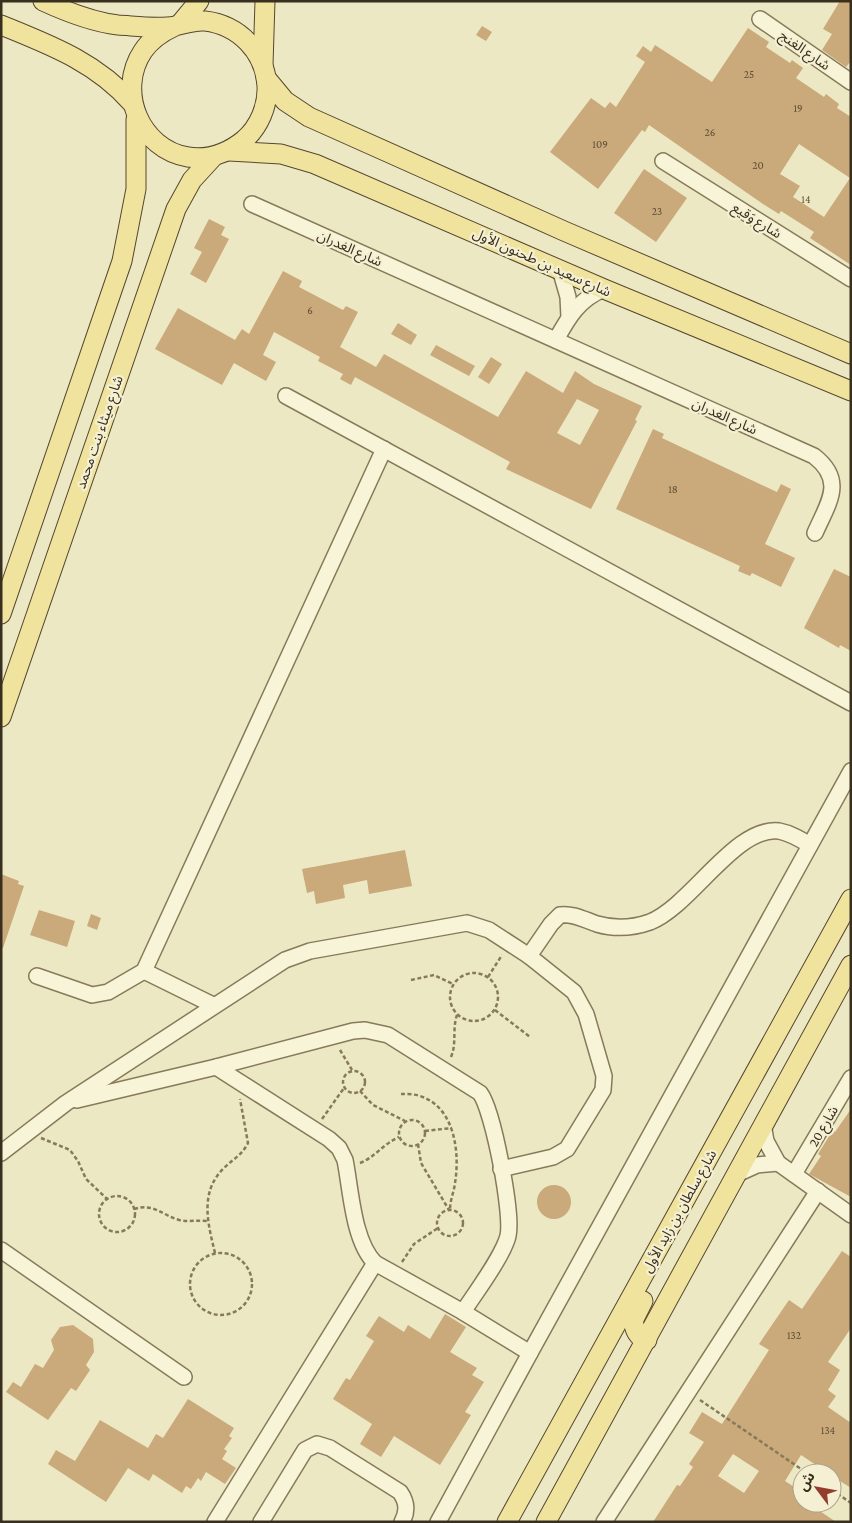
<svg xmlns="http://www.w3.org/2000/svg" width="852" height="1523" font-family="'Crimson Pro','Noto Sans Arabic',serif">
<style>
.building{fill:#caa97b;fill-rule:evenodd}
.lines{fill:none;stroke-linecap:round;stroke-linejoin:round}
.minor-casing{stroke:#877a5b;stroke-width:18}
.major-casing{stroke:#55472f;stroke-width:21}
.path{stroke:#877a5b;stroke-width:2.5;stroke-dasharray:4 2.5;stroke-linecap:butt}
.minor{stroke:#f8f4d7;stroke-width:15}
.major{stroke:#efe39d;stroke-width:19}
.labels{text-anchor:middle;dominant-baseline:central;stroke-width:4.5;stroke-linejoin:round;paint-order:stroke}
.number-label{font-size:11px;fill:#5c4e35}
.street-label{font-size:14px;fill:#382f1e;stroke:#f5f0d3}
</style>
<rect width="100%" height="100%" fill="#ede8c4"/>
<g class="building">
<path d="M 840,1 L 851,1 L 851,61 L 846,67 L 822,50 L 832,34 L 823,29 Z"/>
<path d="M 482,26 L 492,32 L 486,41 L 476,35 Z"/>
<path d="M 748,28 L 769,42 L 766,47 L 790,63 L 792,60 L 803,68 L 796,78 L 824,97 L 826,94 L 839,104 L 837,108 L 851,117 L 851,265 L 810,238 L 814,232 L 781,211 L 779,214 L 763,204 L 649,125 L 645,132 L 642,130 L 598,189 L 550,152 L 591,98 L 605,108 L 610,102 L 616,107 L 645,62 L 636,56 L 643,46 L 651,52 L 655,45 L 712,82 ZM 799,144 L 850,178 L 824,217 L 793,197 L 800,186 L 780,174 Z"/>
<path d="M 644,169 L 687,198 L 656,242 L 614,213 Z"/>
<path d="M 209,219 L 225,227 L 221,235 L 229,239 L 206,283 L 190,274 L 202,252 L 194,248 Z"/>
<path d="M 283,271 L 302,281 L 299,287 L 343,310 L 346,306 L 358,312 L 340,347 L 376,367 L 384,354 L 498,417 L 526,371 L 563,393 L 575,371 L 594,384 L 642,406 L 635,420 L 637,421 L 591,509 L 506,469 L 510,462 L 355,377 L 351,385 L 340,379 L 343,374 L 318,361 L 320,357 L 274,332 L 263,355 L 276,362 L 266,381 L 234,363 L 222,385 L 155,349 L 178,308 L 235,340 L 242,329 L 249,334 ZM 577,399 L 599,410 L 580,445 L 557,433 Z"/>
<path d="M 398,323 L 417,335 L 411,345 L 391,334 Z"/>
<path d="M 436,345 L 475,366 L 469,376 L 430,355 Z"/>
<path d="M 491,357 L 502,364 L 489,384 L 478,377 Z"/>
<path d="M 653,429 L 664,434 L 662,438 L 777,492 L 781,484 L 791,489 L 765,544 L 795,558 L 781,587 L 752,573 L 750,576 L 738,571 L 740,566 L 616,509 Z"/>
<path d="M 834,569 L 851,577 L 851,651 L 840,645 L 839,648 L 804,628 Z"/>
<path d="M 405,850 L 412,886 L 369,894 L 367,880 L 343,885 L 345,898 L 316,904 L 314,891 L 307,893 L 302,869 Z"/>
<path d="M 1,874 L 19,881 L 18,884 L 24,886 L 3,948 L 1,948 Z"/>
<path d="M 39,910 L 75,921 L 67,947 L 30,935 Z"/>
<path d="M 91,914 L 101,918 L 97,930 L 87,926 Z"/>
<path d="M 851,1109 L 851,1197 L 809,1174 L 821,1156 L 818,1154 L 833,1130 L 835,1132 Z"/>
<circle cx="554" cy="1202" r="17"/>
<path d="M 842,1251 L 851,1257 L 851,1328 L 828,1362 L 840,1370 L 828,1390 L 836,1396 L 828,1407 L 851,1423 L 851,1488 L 832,1476 L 832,1473 L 828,1473 L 801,1455 L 785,1481 L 802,1492 L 802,1503 L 808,1503 L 836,1522 L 653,1522 L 677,1485 L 680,1486 L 693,1467 L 689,1464 L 704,1442 L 689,1433 L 702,1412 L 722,1424 L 769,1350 L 759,1344 L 789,1300 L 802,1309 ZM 733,1454 L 759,1471 L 744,1493 L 718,1476 Z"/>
<path d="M 445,1314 L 466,1327 L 450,1352 L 477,1368 L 472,1375 L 484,1382 L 465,1412 L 471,1415 L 440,1465 L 394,1436 L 381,1457 L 360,1444 L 372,1424 L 333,1399 L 346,1378 L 350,1380 L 374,1341 L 366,1336 L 379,1316 L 404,1332 L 408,1325 L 430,1339 Z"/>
<path d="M 73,1325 L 93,1339 L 94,1352 L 86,1365 L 90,1370 L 76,1391 L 71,1388 L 48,1420 L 6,1392 L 13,1382 L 21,1387 L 35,1364 L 43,1368 L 54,1350 L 51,1340 L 60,1327 Z"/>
<path d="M 188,1399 L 234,1428 L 229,1436 L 232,1438 L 224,1449 L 227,1451 L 222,1459 L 236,1468 L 225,1484 L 206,1472 L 201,1481 L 198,1478 L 191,1489 L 186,1486 L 182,1493 L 153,1474 L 149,1481 L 128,1468 L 106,1502 L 48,1464 L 56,1450 L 75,1461 L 100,1420 L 148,1448 L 156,1434 L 163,1438 Z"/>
</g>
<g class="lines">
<g class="minor-casing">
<g id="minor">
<path d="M 760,19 L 851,82"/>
<path d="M 663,161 L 851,279"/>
<path d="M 252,204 L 814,456 C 846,481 828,503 815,533"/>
<path d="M 560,269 L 568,297 L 569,317"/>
<path d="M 556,340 C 568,318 579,299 604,289"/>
<path d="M 286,396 L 851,703"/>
<path d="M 529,956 L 551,924 L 560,915 C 573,913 585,920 597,924 C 614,929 633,928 650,922 C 692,905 735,826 779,831 C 790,833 800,839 810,845"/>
<path d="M 144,971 L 213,1005"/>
<path d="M 37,976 L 92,995 L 108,992 L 144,971 L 384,449"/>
<path d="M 216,1067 L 329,1139 L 339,1148 L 345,1160 C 351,1190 353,1241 375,1263 L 463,1312 L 530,1353 L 438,1522"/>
<path d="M 77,1100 L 216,1067 L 353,1031 L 365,1030 L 388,1035 L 480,1093 C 493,1110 513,1214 508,1236 C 503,1256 476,1292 463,1312"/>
<path d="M 763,1124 L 766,1141 L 778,1163 L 851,1215"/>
<path d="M 1,1153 L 66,1103 L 285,960 L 310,951 L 467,923 L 489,930 L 529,956 L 574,992 L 586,1014 L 604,1076 L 603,1090 L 567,1149 L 553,1157 L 501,1169"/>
<path d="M 737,1174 L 757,1165 L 778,1163"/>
<path d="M 794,1174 L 851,1078"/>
<path d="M 1,1250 L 184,1377"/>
<path d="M 530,1353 L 851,771"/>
<path d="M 215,1522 L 375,1263"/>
<path d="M 261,1522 L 305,1450 L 317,1444 L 330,1448 L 400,1492 C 407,1502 408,1511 402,1522"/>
<path d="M 604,1522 L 818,1191"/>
</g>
</g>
<g class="major-casing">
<g id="major">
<path d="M 43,1 C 67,12 92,22 118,25 C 136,26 158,29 175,26 C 185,24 194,20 205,21 C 239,25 265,52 267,86 C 268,106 259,127 244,140 C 228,153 208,160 188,157 C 140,149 116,91 143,51 C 151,39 162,32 175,26"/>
<path d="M 180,24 L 199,1"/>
<path d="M 1,25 C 50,45 96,62 132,103"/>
<path d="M 263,65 L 265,1"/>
<path d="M 266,78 L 285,101 L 309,117 L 564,231 L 851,354"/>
<path d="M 229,151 L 281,154 L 315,164 L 604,289 L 851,391"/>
<path d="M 1,614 L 122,261 L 136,189 L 136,119"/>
<path d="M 1,717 L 176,209 L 192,180 L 214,156"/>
<path d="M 643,1301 L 633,1321 C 635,1330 637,1337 647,1340"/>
<path d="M 507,1522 L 851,899"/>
<path d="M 546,1522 L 851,965"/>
</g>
</g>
<g class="path">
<circle cx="474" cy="997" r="24"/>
<path d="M 488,977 L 502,955"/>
<path d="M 411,980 L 434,975 L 453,984"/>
<path d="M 495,1010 L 530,1037"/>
<path d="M 340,1050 L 352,1070"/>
<path d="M 451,1057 C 457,1043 452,1029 457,1015"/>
<circle cx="354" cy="1082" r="11"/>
<path d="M 360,1091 L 373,1105 L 405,1121"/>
<path d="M 401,1094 C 407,1094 414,1094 420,1096 C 455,1107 460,1153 455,1183 C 454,1192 450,1200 450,1210"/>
<path d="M 322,1119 L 344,1088"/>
<circle cx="412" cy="1133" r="13"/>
<path d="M 425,1131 L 452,1128"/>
<path d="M 41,1138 L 70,1150 L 78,1161 L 86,1179 L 107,1199"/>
<path d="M 418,1144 L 421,1163 L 449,1210"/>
<path d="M 360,1163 C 374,1158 383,1144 399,1137"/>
<circle cx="117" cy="1214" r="18"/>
<path d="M 134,1209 C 154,1203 162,1215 179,1220 C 188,1222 197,1220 207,1221"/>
<circle cx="450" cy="1223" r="13"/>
<circle cx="221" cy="1284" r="31"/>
<path d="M 215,1253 C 208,1224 199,1192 224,1168 C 233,1159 242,1155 248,1143 L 240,1099"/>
<path d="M 402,1262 L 414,1244 L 438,1228"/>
<path d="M 700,1400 L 807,1473"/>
<path d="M 832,1490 L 851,1503"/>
</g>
<use href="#minor" class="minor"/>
<use href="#major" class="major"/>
</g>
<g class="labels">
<g class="number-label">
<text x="749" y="74">25</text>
<text x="798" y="108">19</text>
<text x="710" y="132">26</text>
<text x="600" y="144">109</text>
<text x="758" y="165">20</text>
<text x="806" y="199">14</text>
<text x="657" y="211">23</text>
<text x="310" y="310">6</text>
<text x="673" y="489">18</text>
<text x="794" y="1335">132</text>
<text x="828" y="1430">134</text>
</g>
<g class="street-label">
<text transform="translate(805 50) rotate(35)">شارع الغنج</text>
<text transform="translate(757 220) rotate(32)">شارع وَقيع</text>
<text transform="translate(350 248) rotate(24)">شارع الغدران</text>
<text transform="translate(542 262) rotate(24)">شارع سعيد بن طحنون الأول</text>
<text transform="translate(725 416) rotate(24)">شارع الغدران</text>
<text transform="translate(99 432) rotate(-71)">شارع ميثاء بنت محمد</text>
<text transform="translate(823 1126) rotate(-60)">شارع 20</text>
<text transform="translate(679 1211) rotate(-61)">شارع سلطان بن زايد الأول</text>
</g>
</g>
<rect width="852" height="1523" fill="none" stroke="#382f1e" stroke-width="5"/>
<g transform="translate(817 1488) rotate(302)"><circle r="24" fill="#f5f0d3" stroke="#a9a38b"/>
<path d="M0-4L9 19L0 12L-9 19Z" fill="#953d2c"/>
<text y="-8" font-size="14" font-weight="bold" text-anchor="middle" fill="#382f1e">ش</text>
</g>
</svg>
